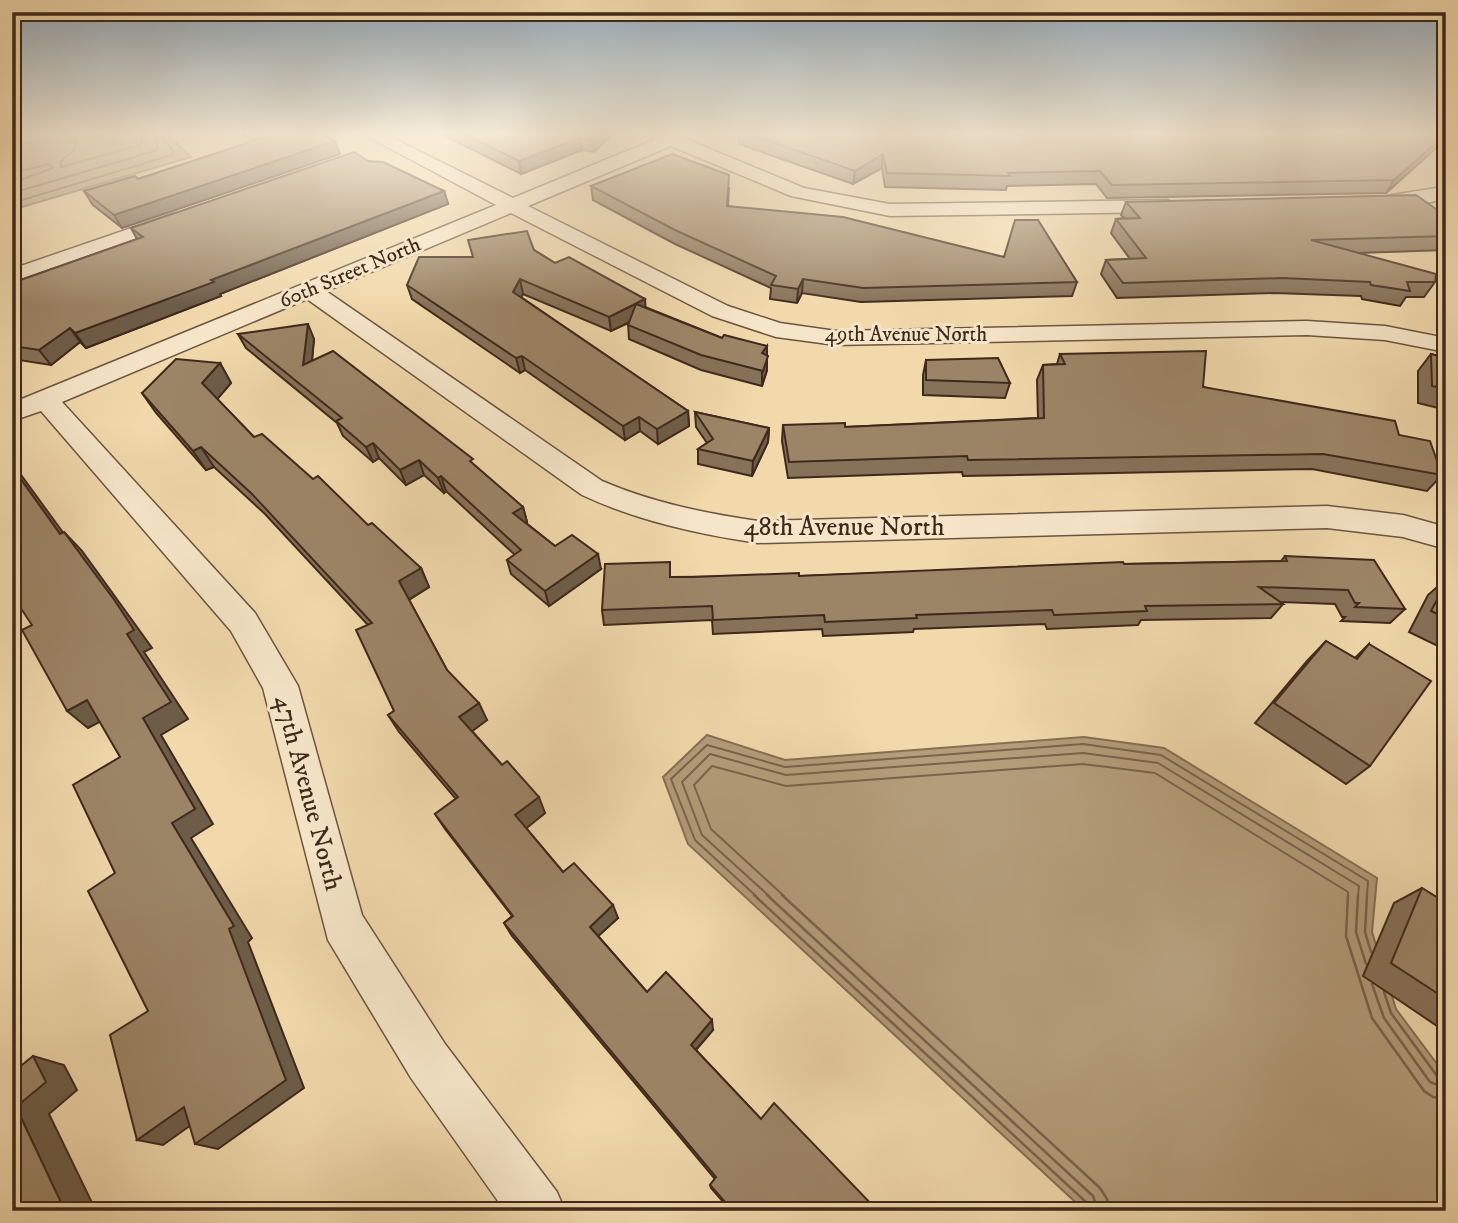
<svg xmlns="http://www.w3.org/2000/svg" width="1458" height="1223" font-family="'IM FELL DW Pica',serif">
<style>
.water{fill:#b49d7b;stroke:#856f55;stroke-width:2}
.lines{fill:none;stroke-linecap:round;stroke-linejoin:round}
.shore-far1{stroke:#7a634c;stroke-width:2}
.shore{stroke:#7a634c;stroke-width:2.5}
.minor-casing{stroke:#6c5540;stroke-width:3}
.minor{fill:#f6e6c9;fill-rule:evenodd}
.wall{fill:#867259;stroke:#3f291c;stroke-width:2}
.shaded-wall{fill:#6d5d48;stroke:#3f291c;stroke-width:2}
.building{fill:#9c8567;stroke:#3f291c;stroke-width:2}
.labels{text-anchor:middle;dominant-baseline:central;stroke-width:6;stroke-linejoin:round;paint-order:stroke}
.far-street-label{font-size:21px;fill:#3f291c;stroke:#f6e6c9}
.street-label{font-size:26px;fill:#3f291c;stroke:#f6e6c9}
</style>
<rect width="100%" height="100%" fill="#f1d9ac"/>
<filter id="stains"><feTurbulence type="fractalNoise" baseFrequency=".00286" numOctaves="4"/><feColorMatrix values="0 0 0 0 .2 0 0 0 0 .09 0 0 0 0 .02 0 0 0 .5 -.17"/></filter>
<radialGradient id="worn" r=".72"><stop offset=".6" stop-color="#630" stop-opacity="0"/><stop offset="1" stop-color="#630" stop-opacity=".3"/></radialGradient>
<g class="water">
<path d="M 64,133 L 166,133 L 191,157 L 12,210 L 12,147 Z"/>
<path d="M 707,735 L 785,760 L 1084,737 L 1164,748 L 1377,878 L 1372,932 L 1396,1009 L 1446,1076 L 1446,1211 L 1085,1211 L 688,844 L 663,777 Z"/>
</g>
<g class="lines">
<g class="shore-far1">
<path d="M 78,133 L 74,150 L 60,162 L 61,167 L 141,145 L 143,133"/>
<path d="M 12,173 L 49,164 L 53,168 L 12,183"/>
<path d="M 12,193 L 155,151 L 158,148 L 153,133"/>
<path d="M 12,203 L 172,155 L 174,151 L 163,140 L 162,133"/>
<path d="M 756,896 L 695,840 L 671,779 L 707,745 L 785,767 L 1083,744 L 1161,755 L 1368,881 L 1367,896"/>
<path d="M 769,896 L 702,835 L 682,782 L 710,754 L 786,775 L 1083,753 L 1158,763 L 1359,886 L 1358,896"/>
<path d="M 784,896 L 711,829 L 694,785 L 712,766 L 786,786 L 1083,764 L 1155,773 L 1348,892 L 1348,896"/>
</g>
<g class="shore">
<path d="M 754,895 L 1087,1203 L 1089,1211"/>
<path d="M 767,895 L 1093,1196 L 1098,1211"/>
<path d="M 782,895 L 1100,1188 L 1107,1199 L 1109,1211"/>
<path d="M 1348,895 L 1346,936 L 1372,1018 L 1424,1091 L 1433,1097 L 1446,1099"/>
<path d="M 1358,895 L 1356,932 L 1366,964"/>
<path d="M 1367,895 L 1365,932 L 1371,952"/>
<path d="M 1372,984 L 1384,1018 L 1430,1082 L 1446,1088"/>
<path d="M 1384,992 L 1391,1013 L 1437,1076 L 1446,1080"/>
</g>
<g class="minor-casing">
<g id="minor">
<path d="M 361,133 L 383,133 L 513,198 L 656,139 L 648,133 L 689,133 L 686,139 L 804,188 L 890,204 L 1168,200 L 1178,206 L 1168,212 L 890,216 L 791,196 L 671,146 L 528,206 L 728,306 L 780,323 L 836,331 L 1307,321 L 1385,326 L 1446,338 L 1446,352 L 1385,340 L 1307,335 L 836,345 L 776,337 L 712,316 L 511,213 L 326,291 L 602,481 C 653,503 704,513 758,521 L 1327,506 L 1403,515 L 1446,527 L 1446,549 L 1403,537 L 1327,528 L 758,543 C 697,534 638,521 582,495 L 307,299 L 62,402 L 255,613 L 298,686 L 362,915 L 445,1044 L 557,1192 L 565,1211 L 505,1211 L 411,1078 L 328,940 L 263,688 L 231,631 L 41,411 L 12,421 L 12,403 L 496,205 Z"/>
<path d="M 1446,186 L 1446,198 C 1430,203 1377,215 1366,203 C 1372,196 1431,190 1446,186 Z"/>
<path d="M 175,213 L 182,215 L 185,219 L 182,223 L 12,283 L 12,269 Z"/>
</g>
</g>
<use href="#minor" class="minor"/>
</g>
<g class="wall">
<path d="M 239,133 L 321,133 L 340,154 L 122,228 L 93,205 L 84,191 L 138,179 L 253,141 Z"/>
<path d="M 439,133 L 614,133 L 594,152 L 582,150 L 521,174 Z"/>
<path d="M 739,133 L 1446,133 L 1446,139 L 1386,193 L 1107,198 L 1096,184 L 1007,186 L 1006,190 L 885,187 L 882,168 L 853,184 L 739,144 Z"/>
<path d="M 368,161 L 444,191 L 448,204 L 220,294 L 221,296 L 86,348 L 80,342 L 51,365 L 12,359 L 12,283 L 137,239 L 131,228 Z"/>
<path d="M 591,186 L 729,188 L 728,206 L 1077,282 L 1072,296 L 861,302 L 802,293 L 797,303 L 770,299 L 771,288 L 675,244 L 593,200 Z"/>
<path d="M 1126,202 L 1446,216 L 1446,250 L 1358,253 L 1435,282 L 1424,297 L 1406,297 L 1400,306 L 1362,299 L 1361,296 L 1274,293 L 1117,298 L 1101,274 L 1106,260 L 1130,259 L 1111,233 L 1116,219 L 1124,218 L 1121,215 Z"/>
<path d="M 534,250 L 555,263 L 645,299 L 645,307 L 722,338 L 767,346 L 767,370 L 762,386 L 701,370 L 629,339 L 628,323 L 611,331 L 523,294 L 521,297 L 688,411 L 689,426 L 658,444 L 640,431 L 625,440 L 525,370 L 520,373 L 412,299 L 407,285 L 473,257 Z"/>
<path d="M 238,334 L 314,339 L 312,361 L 475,466 L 523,507 L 527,522 L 526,523 L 555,546 L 601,569 L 549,606 L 511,574 L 507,560 L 515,555 L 446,491 L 444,493 L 424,475 L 406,485 L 379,458 L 373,462 L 343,436 L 337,423 L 246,348 Z"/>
<path d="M 1060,354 L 1203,387 L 1399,435 L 1442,475 L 1427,491 L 1312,469 L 963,476 L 962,472 L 788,478 L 782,441 L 783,425 L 845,427 L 1038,418 L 1037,380 L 1043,365 L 1057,364 Z"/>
<path d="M 1431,354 L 1446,358 L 1446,410 L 1418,403 L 1418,371 Z"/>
<path d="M 926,360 L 1010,383 L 1005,398 L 923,395 L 923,375 Z"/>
<path d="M 220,363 L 231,383 L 217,399 L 254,437 L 421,568 L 429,587 L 409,600 L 447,670 L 487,720 L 472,731 L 545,813 L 526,828 L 563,872 L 618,918 L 598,936 L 647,992 L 713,1030 L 696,1050 L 761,1119 L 878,1211 L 731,1211 L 711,1188 L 710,1185 L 715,1179 L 512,936 L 504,923 L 512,916 L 445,829 L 435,814 L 456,799 L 399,732 L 388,715 L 394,711 L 368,625 L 265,514 L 214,467 L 206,470 L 156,413 L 142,393 Z"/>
<path d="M 695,412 L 769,428 L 768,442 L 752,476 L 698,464 L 698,449 L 707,443 L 696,427 Z"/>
<path d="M 1285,556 L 1405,609 L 1390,623 L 1341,621 L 1345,617 L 1342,617 L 1335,604 L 1281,602 L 1283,604 L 1271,618 L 1141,620 L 1138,625 L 1047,629 L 1045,624 L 914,629 L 913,632 L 823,636 L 822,629 L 713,634 L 712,620 L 604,625 L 602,610 L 671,577 L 799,576 L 1124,564 L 1281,561 Z"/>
<path d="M 1446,579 L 1446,650 L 1409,632 L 1428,595 Z"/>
<path d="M 1326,641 L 1355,658 L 1369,644 L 1370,766 L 1346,784 L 1255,723 L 1307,661 Z"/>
<path d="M 1422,888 L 1446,903 L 1446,1032 L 1363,976 L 1394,903 Z"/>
</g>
<g class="shaded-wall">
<path d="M 599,133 L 614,133 L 594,152 L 592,140 Z"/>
<path d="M 1446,134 L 1446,139 L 1386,193 L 1394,180 Z"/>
<path d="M 580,138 L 582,150 L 521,174 L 519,161 Z"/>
<path d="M 335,141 L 340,154 L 122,228 L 114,215 Z"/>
<path d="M 883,154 L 882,168 L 853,184 L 855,171 Z"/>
<path d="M 444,191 L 448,204 L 220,294 L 221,296 L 86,348 L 75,333 L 211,280 Z"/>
<path d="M 520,279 L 523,294 L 516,306 L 513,292 Z"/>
<path d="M 803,279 L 802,293 L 797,303 L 798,289 Z"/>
<path d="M 645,299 L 646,314 L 611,331 L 609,317 Z"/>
<path d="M 308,324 L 314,339 L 310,380 L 303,365 Z"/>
<path d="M 70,328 L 80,342 L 51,365 L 39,350 Z"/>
<path d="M 767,346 L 767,370 L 762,386 L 762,353 Z"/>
<path d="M 522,356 L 525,370 L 520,373 L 516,358 Z"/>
<path d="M 220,363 L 231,383 L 214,403 L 202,383 Z"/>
<path d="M 688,411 L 689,426 L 658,444 L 657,429 Z"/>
<path d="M 639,417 L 640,431 L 625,440 L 623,426 Z"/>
<path d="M 769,428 L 768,442 L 752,476 L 753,461 Z"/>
<path d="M 373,443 L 379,458 L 373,462 L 366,447 Z"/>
<path d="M 201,447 L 214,467 L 206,470 L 193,451 Z"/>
<path d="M 419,460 L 424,475 L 406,485 L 400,470 Z"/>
<path d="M 12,465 L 21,475 L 78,553 L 60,534 L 12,467 Z"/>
<path d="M 441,476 L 446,491 L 444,493 L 438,478 Z"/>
<path d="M 523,507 L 527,522 L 517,528 L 513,513 Z"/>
<path d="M 64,532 L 82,551 L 132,620 L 152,648 L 144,652 L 188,719 L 161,735 L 213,824 L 191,838 L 252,938 L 248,942 L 304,1088 L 218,1149 L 195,1144 L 172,823 L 143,718 L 127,634 Z"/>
<path d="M 598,554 L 601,569 L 549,606 L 545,591 Z"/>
<path d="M 421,568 L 429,587 L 408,600 L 399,581 Z"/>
<path d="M 87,700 L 107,718 L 88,728 L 67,711 Z"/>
<path d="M 479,703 L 487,720 L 467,735 L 459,717 Z"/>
<path d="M 539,797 L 545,813 L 523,831 L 515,815 Z"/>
<path d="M 613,905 L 618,918 L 595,939 L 590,927 Z"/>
<path d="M 712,1020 L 713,1030 L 693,1053 L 691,1045 Z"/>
<path d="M 33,1056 L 64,1065 L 77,1090 L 49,1114 L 96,1211 L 65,1211 L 16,1107 Z"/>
<path d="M 12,1058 L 31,1093 L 12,1088 Z"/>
<path d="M 184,1107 L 208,1113 L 163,1145 L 137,1140 Z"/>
</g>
<g class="building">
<path d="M 255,133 L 321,133 L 335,141 L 114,215 L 84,191 L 135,176 L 138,179 L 263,138 Z"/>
<path d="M 461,133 L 599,133 L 592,140 L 580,138 L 519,161 Z"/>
<path d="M 746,133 L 1446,133 L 1446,134 L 1394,180 L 1112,185 L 1100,171 L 1008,173 L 1010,176 L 887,173 L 883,154 L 855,171 Z"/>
<path d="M 354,152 L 368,161 L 383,162 L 444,191 L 211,280 L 214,282 L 75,333 L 70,328 L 39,350 L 12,346 L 12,283 L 143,237 L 131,228 Z"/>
<path d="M 672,154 L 729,175 L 727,206 L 843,217 L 1004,257 L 1015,220 L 1038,220 L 1077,282 L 863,288 L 803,279 L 798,289 L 771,285 L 776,276 L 675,230 L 591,186 Z"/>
<path d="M 1416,195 L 1446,216 L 1446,236 L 1311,240 L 1436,274 L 1435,282 L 1407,282 L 1410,291 L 1371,285 L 1370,282 L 1282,278 L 1123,283 L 1106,260 L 1146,258 L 1116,219 L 1140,218 L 1126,202 Z"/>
<path d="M 527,231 L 534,250 L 555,263 L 569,257 L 645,299 L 609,317 L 520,279 L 513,292 L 688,411 L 657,429 L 639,417 L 623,426 L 522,356 L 516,358 L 407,285 L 419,257 L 473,257 L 468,240 Z"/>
<path d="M 636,304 L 722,338 L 724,335 L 767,346 L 762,353 L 768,356 L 763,371 L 701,355 L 628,325 Z"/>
<path d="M 308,324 L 303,365 L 333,351 L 473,459 L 470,461 L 523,507 L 513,513 L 555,546 L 572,535 L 598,554 L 545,591 L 507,560 L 521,550 L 441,476 L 438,478 L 419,460 L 400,470 L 373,443 L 366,447 L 336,421 L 342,418 L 238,334 Z"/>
<path d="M 1206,351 L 1203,387 L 1395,421 L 1399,435 L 1430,441 L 1442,475 L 1323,454 L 968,460 L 967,456 L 789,462 L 783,425 L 845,423 L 845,427 L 1044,418 L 1043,365 L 1065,364 L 1060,354 Z"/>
<path d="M 1431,354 L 1446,358 L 1446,389 L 1432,386 Z"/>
<path d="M 998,358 L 1010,383 L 926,380 L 926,360 Z"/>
<path d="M 176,359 L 220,363 L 202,383 L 254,437 L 262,434 L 313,479 L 318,476 L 368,525 L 372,523 L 421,568 L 399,581 L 447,670 L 479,703 L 459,717 L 502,765 L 507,761 L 539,797 L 515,815 L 563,872 L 574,863 L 613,905 L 590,927 L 647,992 L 666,972 L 712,1020 L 691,1045 L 761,1119 L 774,1103 L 878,1211 L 733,1211 L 710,1185 L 716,1177 L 504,923 L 513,916 L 435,814 L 458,797 L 388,715 L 394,711 L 356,630 L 372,623 L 252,494 L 201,447 L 193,451 L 142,393 Z"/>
<path d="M 695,412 L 769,428 L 753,461 L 698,449 L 713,439 Z"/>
<path d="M 12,467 L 60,534 L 64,532 L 115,601 L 134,630 L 127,634 L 171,702 L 143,718 L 195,809 L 172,823 L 234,926 L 229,929 L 286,1080 L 195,1144 L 184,1107 L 137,1140 L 110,1035 L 148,1011 L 88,891 L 115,873 L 73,785 L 120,757 L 87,700 L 67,711 L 22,630 L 32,625 L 12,595 Z"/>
<path d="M 1285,556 L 1374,560 L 1405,609 L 1355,607 L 1359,603 L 1355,603 L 1348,590 L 1259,587 L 1283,604 L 1145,606 L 1147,611 L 1054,615 L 1052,610 L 916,615 L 917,618 L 825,622 L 824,615 L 713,620 L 712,606 L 602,610 L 605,564 L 670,562 L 670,577 L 692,577 L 799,573 L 799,576 L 1123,562 L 1124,564 L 1287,561 Z"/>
<path d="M 1446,583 L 1446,618 L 1431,611 Z"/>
<path d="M 1326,641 L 1357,659 L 1369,644 L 1431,681 L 1370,766 L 1274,703 Z"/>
<path d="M 1422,888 L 1446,903 L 1446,999 L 1391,963 Z"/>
<path d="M 33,1056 L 46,1082 L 16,1107 L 65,1211 L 12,1211 L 12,1073 Z"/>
</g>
<linearGradient id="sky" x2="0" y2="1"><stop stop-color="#93abbc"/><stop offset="0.44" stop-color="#f9eeda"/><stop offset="1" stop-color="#f9eeda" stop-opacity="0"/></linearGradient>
<rect width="1458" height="305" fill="url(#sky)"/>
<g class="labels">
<g class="far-street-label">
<text transform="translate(350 273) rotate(-23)">60th Street North</text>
<text x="906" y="335">49th Avenue North</text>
</g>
<g class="street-label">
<text x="844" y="527">48th Avenue North</text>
<text transform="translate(308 793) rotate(75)">47th Avenue North</text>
</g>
</g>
<rect width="1458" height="1223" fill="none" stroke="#f1d9ac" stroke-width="42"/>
<rect x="14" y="14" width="1430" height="1195" fill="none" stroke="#3f291c" stroke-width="3.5"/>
<rect x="21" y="21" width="1416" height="1181" fill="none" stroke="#3f291c" stroke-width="2"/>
<rect width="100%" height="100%" filter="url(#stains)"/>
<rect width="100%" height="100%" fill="url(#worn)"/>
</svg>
